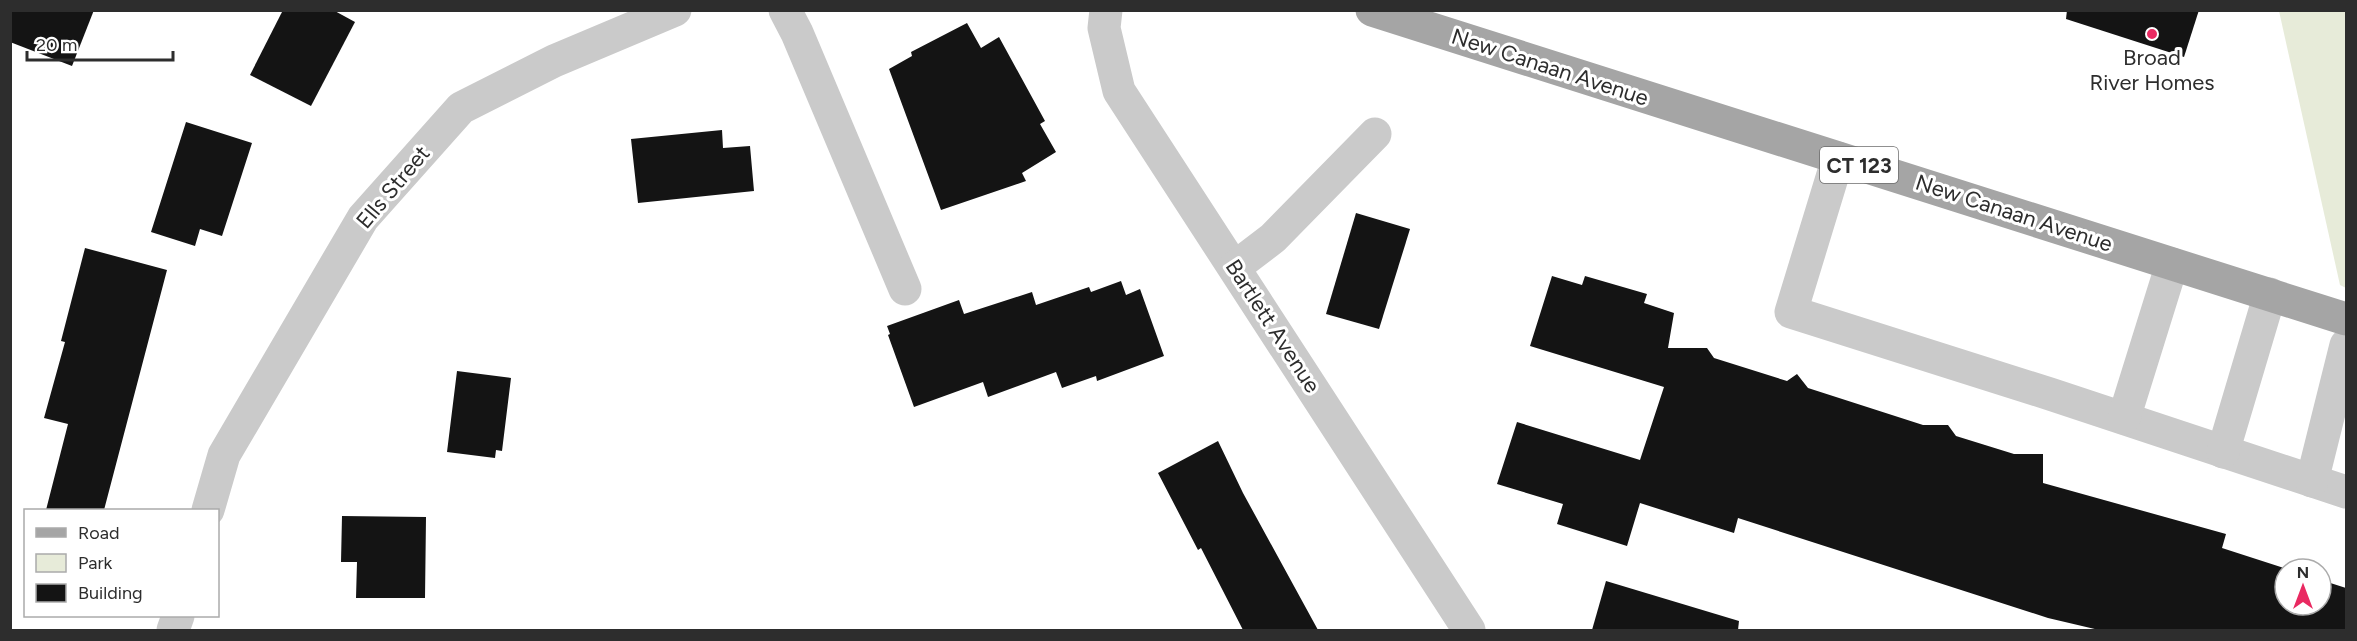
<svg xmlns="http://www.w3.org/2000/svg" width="2357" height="641" font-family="Figtree,sans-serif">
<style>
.green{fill:#e7ebd9}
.building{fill:#141414}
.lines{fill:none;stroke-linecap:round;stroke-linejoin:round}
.minor{stroke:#cacaca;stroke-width:33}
.major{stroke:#a5a5a5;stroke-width:33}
.poi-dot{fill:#e92961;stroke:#fff;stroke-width:2}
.labels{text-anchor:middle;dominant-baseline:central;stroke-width:6;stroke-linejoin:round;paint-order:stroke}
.shield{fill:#fff;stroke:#6c6c6c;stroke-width:1.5}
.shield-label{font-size:21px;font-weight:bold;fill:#2d2d2d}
.poi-label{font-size:22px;fill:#2d2d2d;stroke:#fff}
.street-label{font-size:22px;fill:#2d2d2d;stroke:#fff}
</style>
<rect width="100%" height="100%" fill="#fff"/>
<path class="green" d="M 2279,11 L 2346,11 L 2346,288 L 2340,285 Z"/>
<g class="building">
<path d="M 10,10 L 94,10 L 72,66 L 10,42 Z"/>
<path d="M 283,10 L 333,10 L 355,22 L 311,106 L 250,75 Z"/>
<path d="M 2067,10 L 2199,10 L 2184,57 L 2066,19 Z"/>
<path d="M 967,23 L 981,48 L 999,37 L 1045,121 L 1040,124 L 1056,152 L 1022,173 L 1026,181 L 941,210 L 889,69 L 912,56 L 911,52 Z"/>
<path d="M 186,122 L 252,143 L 222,236 L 200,229 L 195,246 L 151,232 Z"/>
<path d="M 722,130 L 723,148 L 750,146 L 754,191 L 638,203 L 631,139 Z"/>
<path d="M 1356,213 L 1410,229 L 1379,329 L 1326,314 Z"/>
<path d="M 85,248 L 167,270 L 104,510 L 46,510 L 68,424 L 44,418 L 65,342 L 61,341 Z"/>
<path d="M 1552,276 L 1582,285 L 1585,276 L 1647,294 L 1644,303 L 1674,313 L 1668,348 L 1707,348 L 1714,358 L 1787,381 L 1797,374 L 1808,388 L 1923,425 L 1948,425 L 1956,436 L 2014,454 L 2043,454 L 2043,483 L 2226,534 L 2222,548 L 2287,569 L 2285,569 L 2285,605 L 2321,605 L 2321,580 L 2346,588 L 2346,630 L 2099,630 L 2048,618 L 1738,518 L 1734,533 L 1640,503 L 1627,546 L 1557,524 L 1563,504 L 1497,484 L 1517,422 L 1640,460 L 1664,387 L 1530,346 Z"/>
<path d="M 1121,281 L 1126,295 L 1140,289 L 1164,356 L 1097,381 L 1096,376 L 1062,388 L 1056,372 L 988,397 L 983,382 L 914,407 L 888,335 L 890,334 L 887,326 L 959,300 L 964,314 L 1032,292 L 1036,305 L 1089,287 L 1091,292 Z"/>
<path d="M 457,371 L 511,378 L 502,451 L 496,450 L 495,458 L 447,452 Z"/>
<path d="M 1218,441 L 1243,493 L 1318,630 L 1243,630 L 1201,548 L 1198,550 L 1158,473 Z"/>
<path d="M 342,516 L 426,517 L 425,598 L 356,598 L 357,562 L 341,562 Z"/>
<path d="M 1606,581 L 1739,621 L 1738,630 L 1592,630 Z"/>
</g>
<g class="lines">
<g class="minor">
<path d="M 785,10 L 797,33 L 905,289"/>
<path d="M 1106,10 L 1104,28 L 1119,91 L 1469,630"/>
<path d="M 1838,158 L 1791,312 L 2050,394 L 2346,492"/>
<path d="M 1235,267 L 1273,238 L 1375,134"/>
<path d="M 2124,418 L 2172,264"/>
<path d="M 2223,452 L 2270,294"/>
<path d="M 2312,481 L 2346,345"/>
<path d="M 208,510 L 224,455 L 363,218 L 461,108 L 554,61 L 675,10"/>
<path d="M 173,630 L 178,616"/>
</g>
<path class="major" d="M 1372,10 L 2346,319"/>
</g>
<circle class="poi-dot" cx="2152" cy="34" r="6"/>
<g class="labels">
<rect class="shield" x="1820" y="147" width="78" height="36" rx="4.5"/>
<g class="shield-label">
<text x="1859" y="165">CT 123</text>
</g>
<g class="poi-label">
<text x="2152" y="57">Broad<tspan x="2152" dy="25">River Homes</tspan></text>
</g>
<g class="street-label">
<text transform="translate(1550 67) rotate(18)">New Canaan Avenue</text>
<text transform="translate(393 187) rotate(-50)">Ells Street</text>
<text transform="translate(2014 213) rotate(18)">New Canaan Avenue</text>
<text transform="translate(1273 326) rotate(57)">Bartlett Avenue</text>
</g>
</g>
<rect width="2357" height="641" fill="none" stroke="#2d2d2d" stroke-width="24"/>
<rect x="24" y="509" width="195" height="108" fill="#ffffff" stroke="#ababab" stroke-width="1.5"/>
<rect x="36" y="528" width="30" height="9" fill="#a5a5a5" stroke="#ababab" stroke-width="1.5"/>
<text x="78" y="539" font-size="18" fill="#2d2d2d">Road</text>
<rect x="36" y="554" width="30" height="18" fill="#e7ebd9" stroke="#ababab" stroke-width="1.5"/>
<text x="78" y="569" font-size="18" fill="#2d2d2d">Park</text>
<rect x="36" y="584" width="30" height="18" fill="#141414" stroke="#ababab" stroke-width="1.5"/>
<text x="78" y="599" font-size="18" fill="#2d2d2d">Building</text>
<g transform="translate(2303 587)"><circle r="28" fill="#ffffff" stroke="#ababab" stroke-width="1.5"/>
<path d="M0-4.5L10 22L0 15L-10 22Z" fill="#e92961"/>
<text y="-9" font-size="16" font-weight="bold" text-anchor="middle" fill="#2d2d2d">N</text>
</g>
<path d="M27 51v9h146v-9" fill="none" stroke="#2d2d2d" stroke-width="3"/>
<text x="36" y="51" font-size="18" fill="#2d2d2d" stroke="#ffffff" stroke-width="4.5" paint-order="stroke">20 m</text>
</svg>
